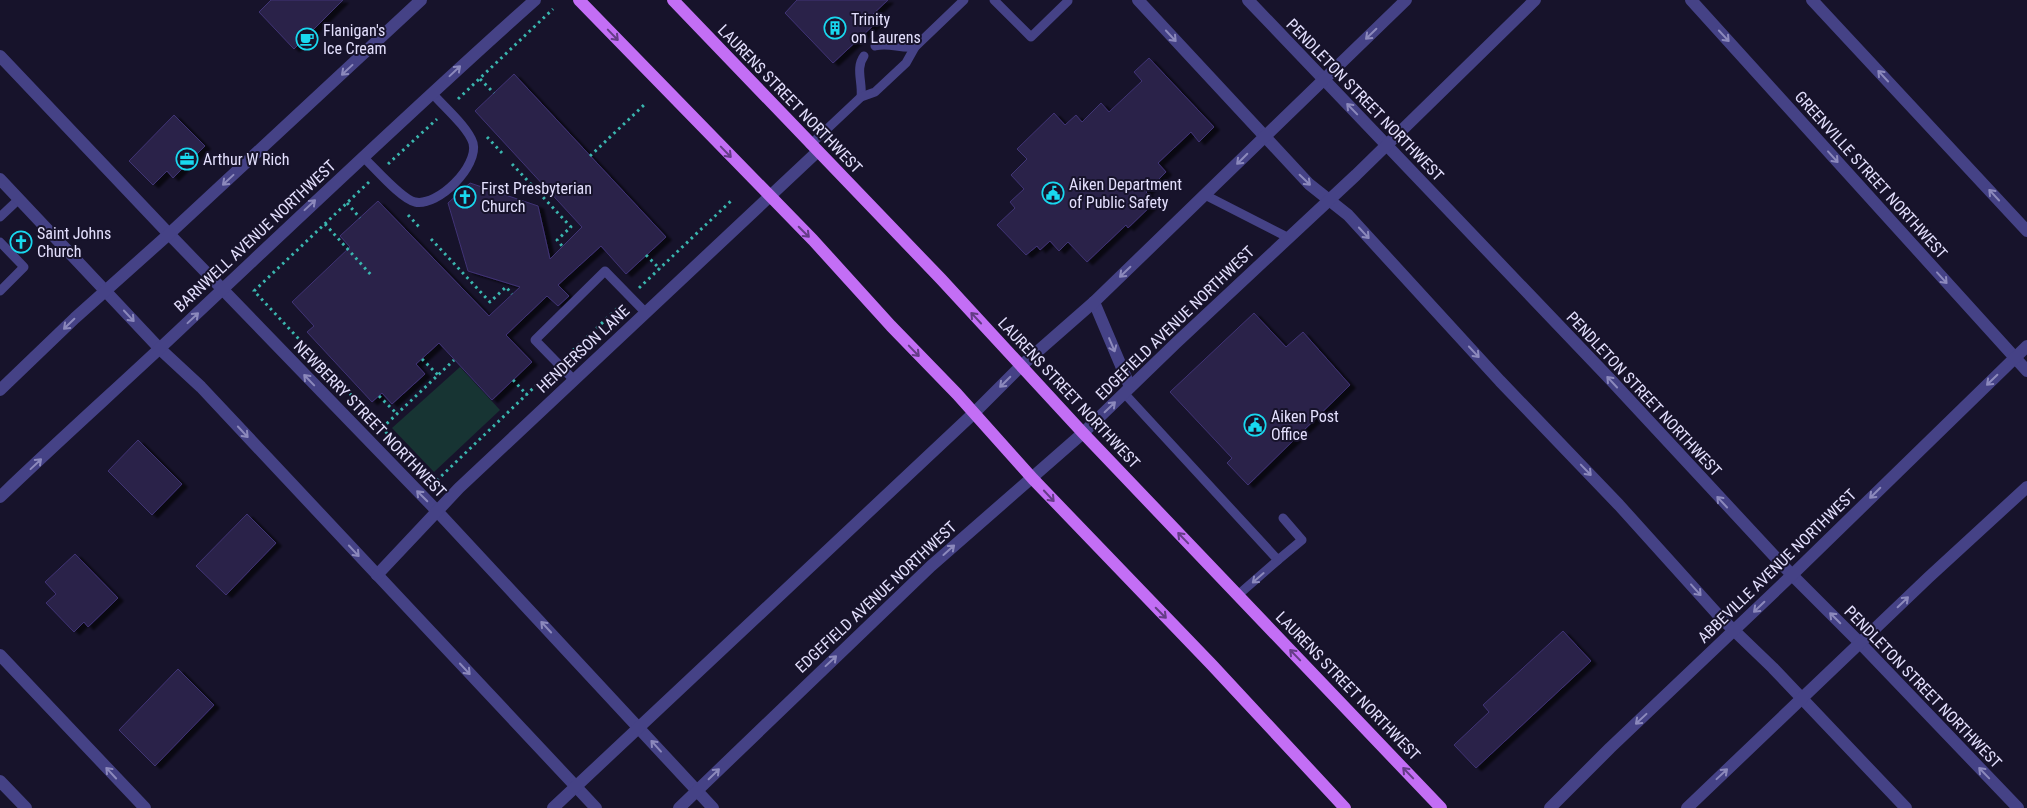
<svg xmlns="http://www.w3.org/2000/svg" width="2027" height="808" font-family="'Roboto Condensed',sans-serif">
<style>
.green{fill:#173433}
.building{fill:#29214a;stroke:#413475;filter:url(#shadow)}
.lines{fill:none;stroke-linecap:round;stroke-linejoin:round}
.path{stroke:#3ab6af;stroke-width:3;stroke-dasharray:2.5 4;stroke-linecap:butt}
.service{stroke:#454286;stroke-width:9}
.minor{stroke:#454286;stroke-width:12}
.primary{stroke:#c36ef5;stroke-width:12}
.oneway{stroke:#8c89bc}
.oneway2{stroke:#643c86}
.labels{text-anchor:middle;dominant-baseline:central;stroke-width:4;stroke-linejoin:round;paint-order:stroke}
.poi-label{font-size:16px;fill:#e3dffd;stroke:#17132b;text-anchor:start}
.street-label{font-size:16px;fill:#e3dffd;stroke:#17132b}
</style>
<defs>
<filter id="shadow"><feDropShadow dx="5.5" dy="3" stdDeviation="1" flood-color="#0009"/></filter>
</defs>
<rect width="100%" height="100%" fill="#17132b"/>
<path class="green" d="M 460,367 L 500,410 L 434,472 L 392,428 Z"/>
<g class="building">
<path d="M 271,0 L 343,0 L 294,49 L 259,12 Z"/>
<path d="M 797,0 L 888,0 L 871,16 L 877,22 L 833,63 L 785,13 Z"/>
<path d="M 1149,58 L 1214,127 L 1199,142 L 1191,132 L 1158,163 L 1166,172 L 1146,192 L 1155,202 L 1128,228 L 1126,225 L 1087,262 L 1068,242 L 1059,251 L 1050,241 L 1040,250 L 1037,246 L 1026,255 L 997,225 L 1015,208 L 1010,202 L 1024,189 L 1011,175 L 1027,159 L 1017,149 L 1054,113 L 1065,125 L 1076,115 L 1082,122 L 1101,103 L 1109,112 L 1142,81 L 1134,72 Z"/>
<path d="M 514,74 L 666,237 L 626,274 L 601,246 L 558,285 L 569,296 L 558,306 L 547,296 L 506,335 L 532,362 L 492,400 L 439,343 L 416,364 L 425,374 L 392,404 L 382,393 L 372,402 L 307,332 L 314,326 L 292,302 L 350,247 L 340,236 L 378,201 L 489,316 L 520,287 L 468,271 L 448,203 L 470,183 L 538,206 L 550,259 L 582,227 L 475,111 Z"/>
<path d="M 174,115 L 205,146 L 173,178 L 167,171 L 153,185 L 129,161 Z"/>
<path d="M 1254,313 L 1286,347 L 1303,332 L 1350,385 L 1248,485 L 1227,463 L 1232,458 L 1170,392 Z"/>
<path d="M 138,440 L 182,484 L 152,515 L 108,471 Z"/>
<path d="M 247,514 L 276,543 L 226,595 L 196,566 Z"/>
<path d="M 75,554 L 118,598 L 88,627 L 84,622 L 74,632 L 46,603 L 56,594 L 45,582 Z"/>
<path d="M 1563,631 L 1591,661 L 1476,768 L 1454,745 L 1489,712 L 1483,705 Z"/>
<path d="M 178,669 L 214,705 L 155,766 L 119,730 Z"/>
</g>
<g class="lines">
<g class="path">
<path d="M 480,79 L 494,93"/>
<path d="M 458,99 L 553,9"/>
<path d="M 487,137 L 502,153"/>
<path d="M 590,156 L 644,105"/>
<path d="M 388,164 L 437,119"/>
<path d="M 512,164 L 571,227 L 557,240 L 563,247"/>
<path d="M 369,182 L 254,291 L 397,444"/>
<path d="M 347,203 L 360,218"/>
<path d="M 408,215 L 421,229"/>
<path d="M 325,224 L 372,276"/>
<path d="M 431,239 L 490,302 L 506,287 L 512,294"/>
<path d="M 646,255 L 660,269"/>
<path d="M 639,288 L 733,199"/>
<path d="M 568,355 L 620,306"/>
<path d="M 422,359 L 438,375"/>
<path d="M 513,380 L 527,395"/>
<path d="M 379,396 L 397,414"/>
<path d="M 382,428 L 454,360"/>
<path d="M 432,481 L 434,483 L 549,373"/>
</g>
<g class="service">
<path d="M 994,0 L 1031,37 L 1068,1"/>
<path d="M 875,46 C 889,42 900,49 915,47"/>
<path d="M 861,97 C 863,83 855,68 864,56"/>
<path d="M 810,145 L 861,97 L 875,92 L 906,63 L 915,47 L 964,0"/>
<path d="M 363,157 C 374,167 402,200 415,202 C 438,207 479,166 473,143 C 468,127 443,106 432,93"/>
<path d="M 1205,195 L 1289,238"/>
<path d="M 0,217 L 19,199"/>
<path d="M 0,242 L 24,267 L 0,291"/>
<path d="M 574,380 L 535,340 L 605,271 L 646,313"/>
<path d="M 1124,393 L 1278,560 L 1302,540 L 1283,518"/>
<path d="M 1238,595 L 1278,560"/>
</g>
<g class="minor">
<path d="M 1138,0 L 1309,184 L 1348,215 L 1500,381 L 1619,505 L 1720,617 L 1773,668 L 1906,808"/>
<path d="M 1248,0 L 1609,378 L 1792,575 L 1860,643 L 2018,808"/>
<path d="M 1691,0 L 2027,371"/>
<path d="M 1812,0 L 2027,231"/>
<path d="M 0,56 L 169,234 L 437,511 L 713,808"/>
<path d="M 0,179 L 160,349 L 201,387 L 596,808"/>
<path d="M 1094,302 L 1130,387"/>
<path d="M 0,390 L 75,318 L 169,234 L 421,0"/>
<path d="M 0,497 C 62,437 128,379 191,319 C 305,212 418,104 535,0"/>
<path d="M 377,575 L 459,488 L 817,152"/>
<path d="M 0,655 L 145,808"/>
<path d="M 0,781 L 26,808"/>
<path d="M 553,808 L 974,413 L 1021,366 L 1094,302 L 1406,0"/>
<path d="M 679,808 L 931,566 L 1083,433 L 1176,343 L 1356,175 L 1535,0"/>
<path d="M 1550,808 L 1610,748 L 1792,575 L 2027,346"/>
<path d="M 1687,808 L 1929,577 L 2027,487"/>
</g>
<g class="primary">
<path d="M 579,0 L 813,240 L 891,326 L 957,394 L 1033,479 L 1212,665 L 1345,808"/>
<path d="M 673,0 L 941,279 L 1083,433 L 1441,808"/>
</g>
</g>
<defs><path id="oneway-shaft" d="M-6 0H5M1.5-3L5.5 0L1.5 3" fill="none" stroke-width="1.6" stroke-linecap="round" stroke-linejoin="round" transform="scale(1.25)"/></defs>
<g class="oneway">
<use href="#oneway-shaft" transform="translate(1371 34) rotate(136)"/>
<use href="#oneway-shaft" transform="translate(1171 36) rotate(47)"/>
<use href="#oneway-shaft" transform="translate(1724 36) rotate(47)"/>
<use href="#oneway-shaft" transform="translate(347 70) rotate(137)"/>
<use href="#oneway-shaft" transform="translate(455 71) rotate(-43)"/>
<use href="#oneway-shaft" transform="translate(1883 76) rotate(-133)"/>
<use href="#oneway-shaft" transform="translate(1352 109) rotate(-134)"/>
<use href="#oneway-shaft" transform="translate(1833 157) rotate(48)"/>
<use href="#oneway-shaft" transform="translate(1242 159) rotate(135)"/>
<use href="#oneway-shaft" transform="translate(228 180) rotate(137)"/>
<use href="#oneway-shaft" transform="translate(1305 180) rotate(44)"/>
<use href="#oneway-shaft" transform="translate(1994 195) rotate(-133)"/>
<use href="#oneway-shaft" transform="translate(310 205) rotate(-43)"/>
<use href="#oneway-shaft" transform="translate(1364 233) rotate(47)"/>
<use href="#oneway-shaft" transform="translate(1125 272) rotate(136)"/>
<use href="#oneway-shaft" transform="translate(1942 278) rotate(48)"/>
<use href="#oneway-shaft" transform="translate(129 316) rotate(47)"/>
<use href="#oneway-shaft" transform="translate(193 318) rotate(-43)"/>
<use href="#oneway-shaft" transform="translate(69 324) rotate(136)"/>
<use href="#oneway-shaft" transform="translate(1112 345) rotate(67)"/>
<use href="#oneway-shaft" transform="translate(1474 352) rotate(47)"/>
<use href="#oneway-shaft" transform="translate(309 380) rotate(-134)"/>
<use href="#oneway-shaft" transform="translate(1992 380) rotate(136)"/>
<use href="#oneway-shaft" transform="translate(1005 382) rotate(135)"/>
<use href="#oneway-shaft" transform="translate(1612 382) rotate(-133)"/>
<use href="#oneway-shaft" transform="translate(1110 407) rotate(-44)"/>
<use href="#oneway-shaft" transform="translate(243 432) rotate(47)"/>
<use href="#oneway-shaft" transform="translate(36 464) rotate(-43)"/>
<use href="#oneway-shaft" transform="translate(1586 470) rotate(46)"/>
<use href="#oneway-shaft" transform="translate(1875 493) rotate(135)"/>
<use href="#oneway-shaft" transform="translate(422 496) rotate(-135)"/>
<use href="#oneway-shaft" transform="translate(1722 502) rotate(-133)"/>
<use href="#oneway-shaft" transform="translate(949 550) rotate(-42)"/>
<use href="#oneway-shaft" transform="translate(354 551) rotate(47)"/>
<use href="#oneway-shaft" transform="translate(1258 578) rotate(139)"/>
<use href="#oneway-shaft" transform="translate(1696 590) rotate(48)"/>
<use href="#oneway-shaft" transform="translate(1903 602) rotate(-44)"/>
<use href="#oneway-shaft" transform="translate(1759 607) rotate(136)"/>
<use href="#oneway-shaft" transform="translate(1835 618) rotate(-135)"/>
<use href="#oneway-shaft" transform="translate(546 627) rotate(-133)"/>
<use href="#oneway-shaft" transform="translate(831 661) rotate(-43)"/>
<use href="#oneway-shaft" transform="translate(465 669) rotate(47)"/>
<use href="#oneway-shaft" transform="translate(1641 719) rotate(137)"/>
<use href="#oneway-shaft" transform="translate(656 746) rotate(-132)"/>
<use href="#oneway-shaft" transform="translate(111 773) rotate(-133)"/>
<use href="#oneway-shaft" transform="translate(1984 773) rotate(-134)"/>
<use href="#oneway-shaft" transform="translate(714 774) rotate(-44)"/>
<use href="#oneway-shaft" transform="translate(1722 774) rotate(-43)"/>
</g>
<g class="oneway2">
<use href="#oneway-shaft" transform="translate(613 35) rotate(46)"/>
<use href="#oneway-shaft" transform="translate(726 152) rotate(46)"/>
<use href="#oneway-shaft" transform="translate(804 232) rotate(45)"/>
<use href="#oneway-shaft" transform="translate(976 318) rotate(-133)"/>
<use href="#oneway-shaft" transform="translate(914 351) rotate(46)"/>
<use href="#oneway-shaft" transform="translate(1049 496) rotate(47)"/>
<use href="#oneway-shaft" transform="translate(1183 538) rotate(-134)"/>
<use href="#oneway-shaft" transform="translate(1161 613) rotate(45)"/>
<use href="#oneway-shaft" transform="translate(1295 655) rotate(-134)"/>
<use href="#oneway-shaft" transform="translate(1408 773) rotate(-134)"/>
</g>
<defs>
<g id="building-ring" transform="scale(1.125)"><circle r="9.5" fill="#17132b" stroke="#19d8ef" stroke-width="1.5"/><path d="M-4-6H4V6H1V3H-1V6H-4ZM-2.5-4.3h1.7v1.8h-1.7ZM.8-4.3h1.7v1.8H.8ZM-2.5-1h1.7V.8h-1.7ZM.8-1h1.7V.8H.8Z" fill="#19d8ef"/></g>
<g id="cafe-ring" transform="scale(1.125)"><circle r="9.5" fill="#17132b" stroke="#19d8ef" stroke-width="1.5"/><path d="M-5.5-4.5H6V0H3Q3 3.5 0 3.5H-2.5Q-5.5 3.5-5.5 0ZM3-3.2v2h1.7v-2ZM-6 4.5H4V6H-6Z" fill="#19d8ef"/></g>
<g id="office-ring" transform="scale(1.125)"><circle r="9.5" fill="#17132b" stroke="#19d8ef" stroke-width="1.5"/><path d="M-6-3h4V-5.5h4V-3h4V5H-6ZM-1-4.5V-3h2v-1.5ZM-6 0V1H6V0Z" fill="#19d8ef"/></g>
<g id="civic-ring" transform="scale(1.125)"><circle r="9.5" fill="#17132b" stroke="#19d8ef" stroke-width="1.5"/><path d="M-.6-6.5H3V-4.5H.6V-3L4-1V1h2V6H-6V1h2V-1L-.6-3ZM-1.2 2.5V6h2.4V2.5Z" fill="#19d8ef"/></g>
<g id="church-ring" transform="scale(1.125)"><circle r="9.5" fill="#17132b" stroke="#19d8ef" stroke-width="1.5"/><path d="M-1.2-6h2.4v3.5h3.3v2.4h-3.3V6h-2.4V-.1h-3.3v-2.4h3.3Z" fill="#19d8ef"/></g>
</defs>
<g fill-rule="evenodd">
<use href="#building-ring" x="835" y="28"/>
<use href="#cafe-ring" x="307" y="39"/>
<use href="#office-ring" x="187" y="159"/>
<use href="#civic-ring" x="1053" y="193"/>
<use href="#church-ring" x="465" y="197"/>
<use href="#church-ring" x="21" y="242"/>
<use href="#civic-ring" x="1255" y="425"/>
</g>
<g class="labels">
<g class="poi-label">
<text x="851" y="19">Trinity<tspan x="851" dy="18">on Laurens</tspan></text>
<text x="323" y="30">Flanigan's<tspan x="323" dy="18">Ice Cream</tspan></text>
<text x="203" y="159">Arthur W Rich</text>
<text x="1069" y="184">Aiken Department<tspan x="1069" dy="18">of Public Safety</tspan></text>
<text x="481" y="188">First Presbyterian<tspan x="481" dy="18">Church</tspan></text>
<text x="37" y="233">Saint Johns<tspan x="37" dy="18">Church</tspan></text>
<text x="1271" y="416">Aiken Post<tspan x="1271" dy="18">Office</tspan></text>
</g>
<g class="street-label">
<text transform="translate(790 99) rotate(46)">LAURENS STREET NORTHWEST</text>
<text transform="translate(1365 100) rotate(46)">PENDLETON STREET NORTHWEST</text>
<text transform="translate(1871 175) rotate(48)">GREENVILLE STREET NORTHWEST</text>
<text transform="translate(255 236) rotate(-43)">BARNWELL AVENUE NORTHWEST</text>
<text transform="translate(1175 323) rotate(-44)">EDGEFIELD AVENUE NORTHWEST</text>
<text transform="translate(583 349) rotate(-43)">HENDERSON LANE</text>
<text transform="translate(1069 393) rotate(47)">LAURENS STREET NORTHWEST</text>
<text transform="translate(1644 394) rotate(47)">PENDLETON STREET NORTHWEST</text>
<text transform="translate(370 419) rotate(46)">NEWBERRY STREET NORTHWEST</text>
<text transform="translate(1777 566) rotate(-44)">ABBEVILLE AVENUE NORTHWEST</text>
<text transform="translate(876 597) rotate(-43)">EDGEFIELD AVENUE NORTHWEST</text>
<text transform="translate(1348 686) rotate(46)">LAURENS STREET NORTHWEST</text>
<text transform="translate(1923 687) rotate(46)">PENDLETON STREET NORTHWEST</text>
</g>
</g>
</svg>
